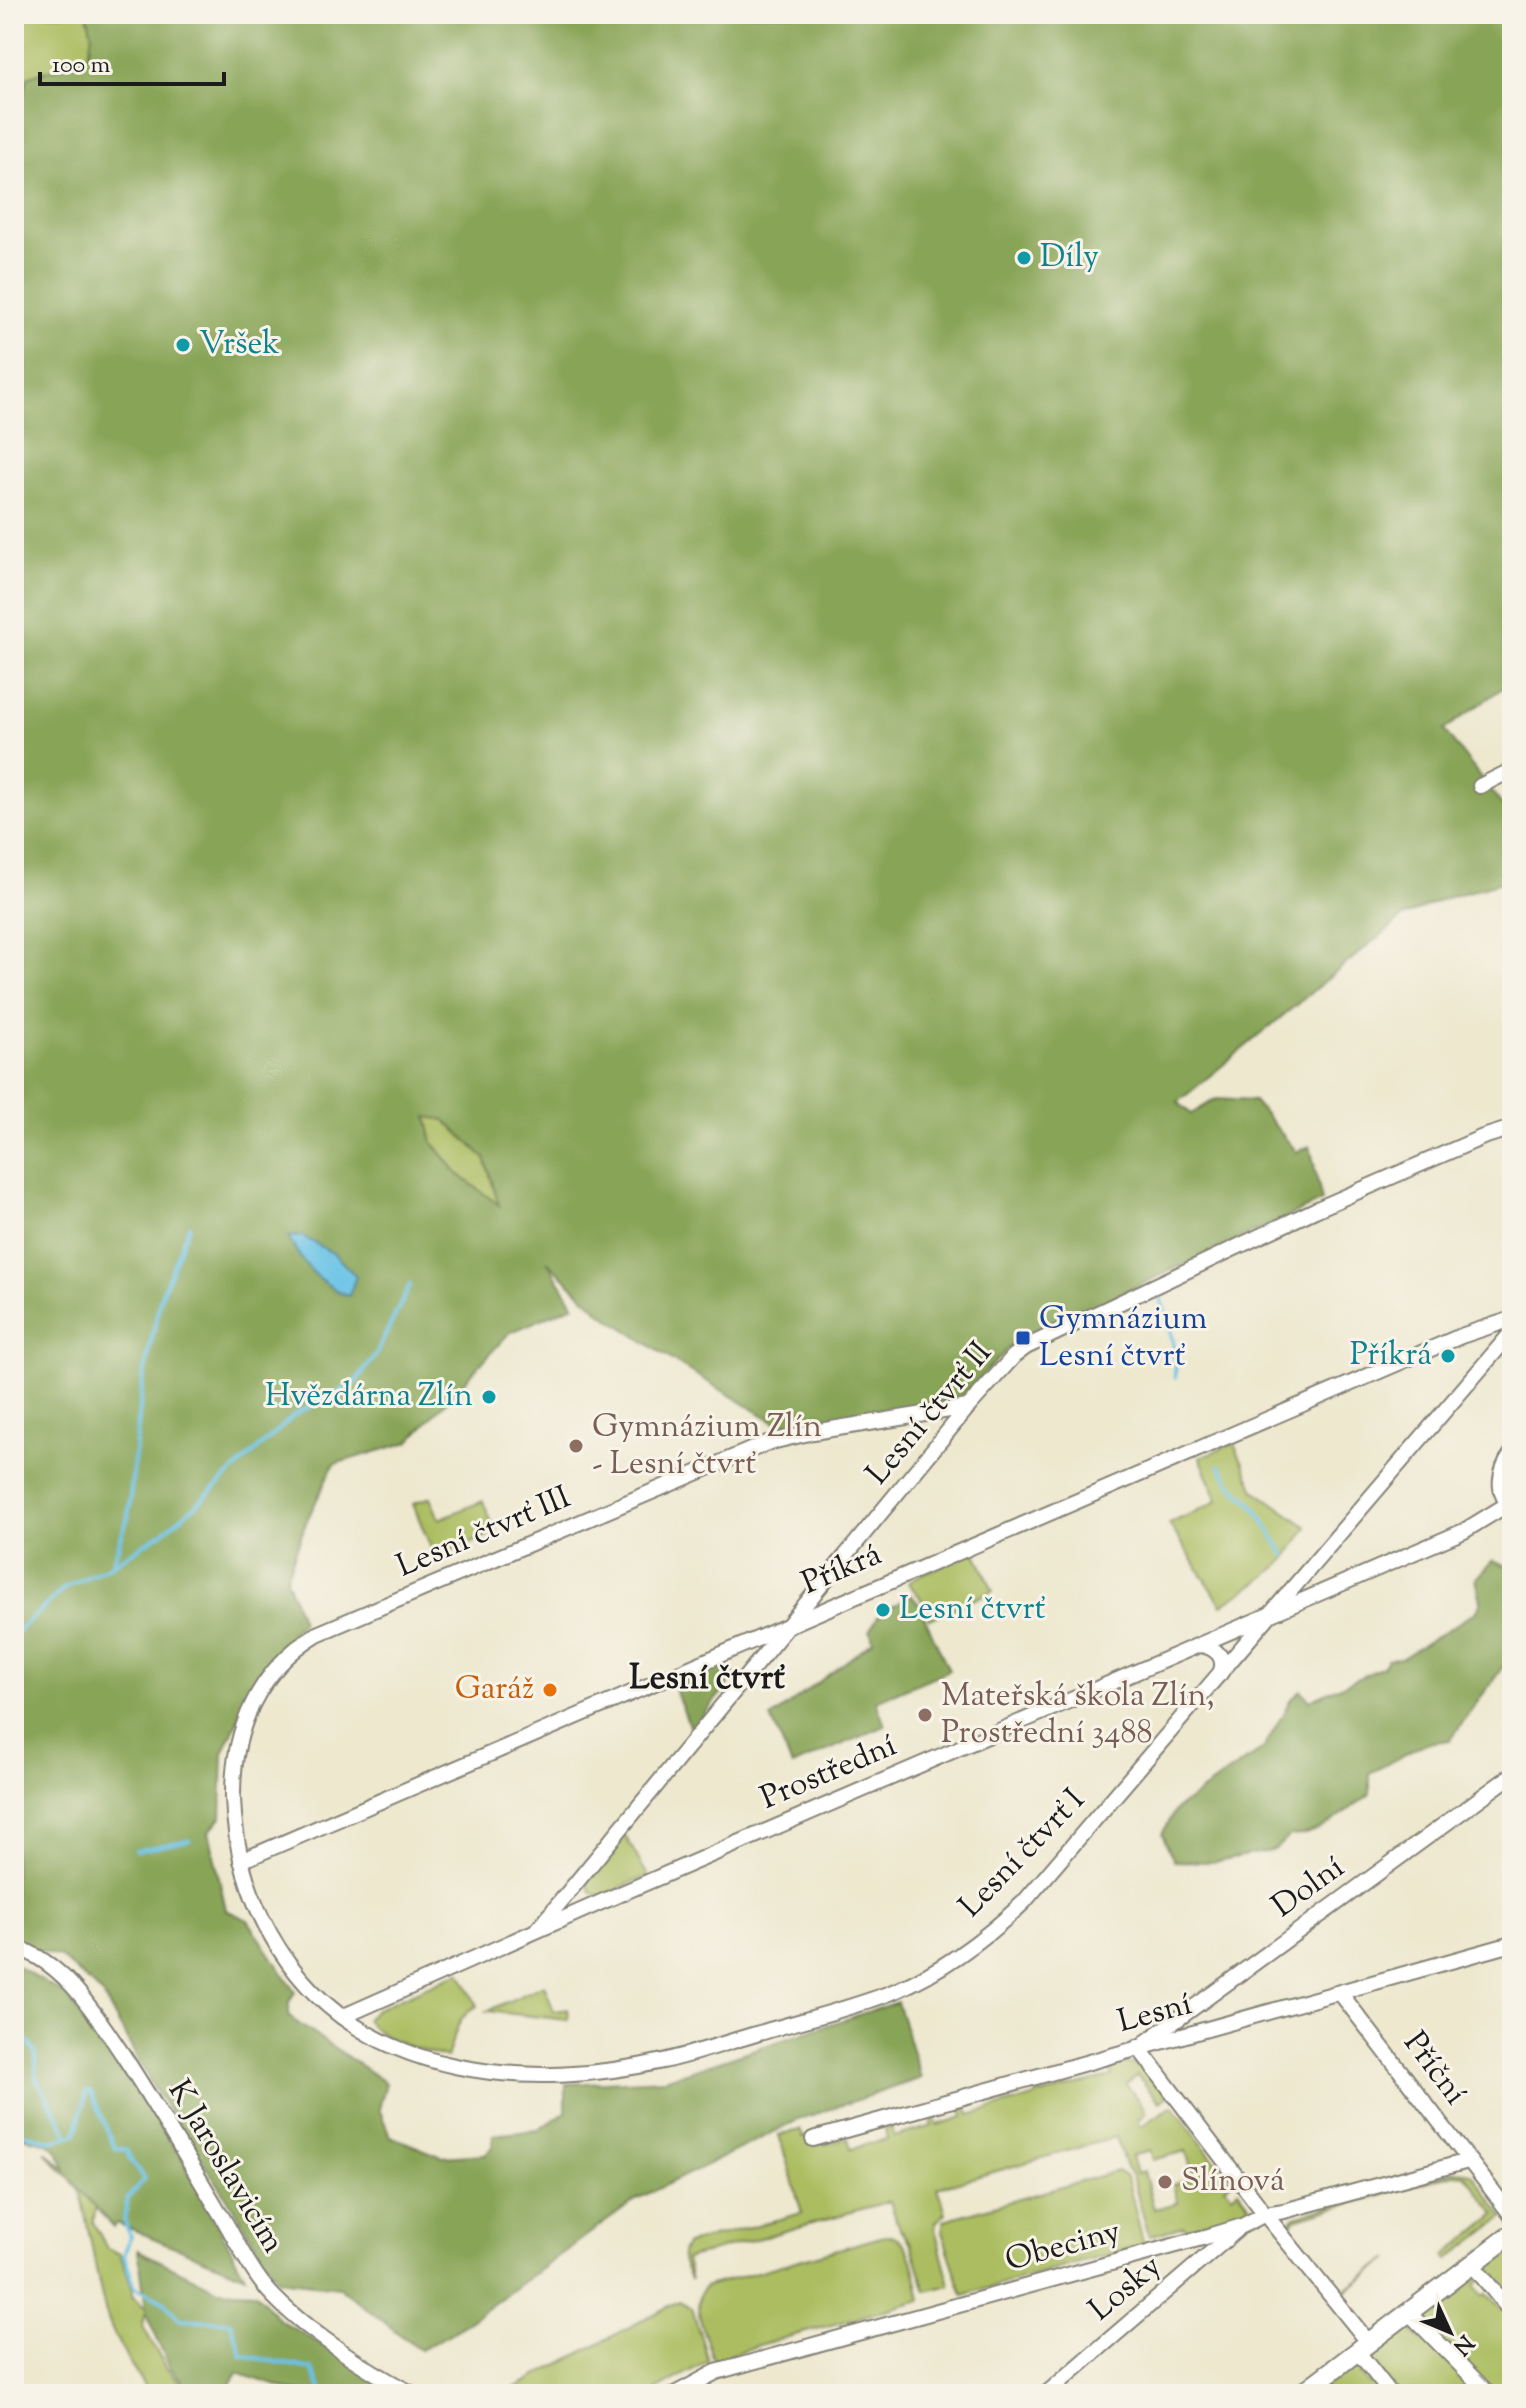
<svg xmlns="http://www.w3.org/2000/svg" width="1526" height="2408" font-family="'Sorts Mill Goudy',serif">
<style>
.green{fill:#abbd60;stroke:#646c3e;stroke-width:2;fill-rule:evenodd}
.forest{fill:#88a456;stroke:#526039;stroke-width:2;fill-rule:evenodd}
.water{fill:#69c3e7;stroke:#427082;stroke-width:2}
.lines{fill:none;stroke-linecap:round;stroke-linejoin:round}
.stream{stroke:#69c3e7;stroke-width:4}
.minor-casing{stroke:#858276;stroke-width:18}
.tertiary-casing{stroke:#858276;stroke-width:22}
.minor{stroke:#fff;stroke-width:14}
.tertiary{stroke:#fff;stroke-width:18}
.culture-dot{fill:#0f9aa8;stroke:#f7f3e8;stroke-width:3}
.transit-dot{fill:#1a4fb4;stroke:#f7f3e8;stroke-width:3}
.education-dot{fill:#8d6e63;stroke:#f7f3e8;stroke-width:3}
.food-dot{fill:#e8710a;stroke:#f7f3e8;stroke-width:3}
.labels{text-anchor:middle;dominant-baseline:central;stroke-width:6;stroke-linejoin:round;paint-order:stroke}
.culture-label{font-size:32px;fill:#0d838f;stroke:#f7f3e8;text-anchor:start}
.transit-label{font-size:32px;fill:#164399;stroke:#f7f3e8;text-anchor:start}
.street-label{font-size:32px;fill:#1c1c1c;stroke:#f7f3e8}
.education-label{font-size:32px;fill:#785e54;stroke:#f7f3e8;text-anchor:start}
.food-label{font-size:32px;fill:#c56008;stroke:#f7f3e8;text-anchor:end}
.neighbourhood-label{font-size:34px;font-weight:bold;fill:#1c1c1c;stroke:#f7f3e8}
</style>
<rect width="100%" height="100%" fill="#f7f3e8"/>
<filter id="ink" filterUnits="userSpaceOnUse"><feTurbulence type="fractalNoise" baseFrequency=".0125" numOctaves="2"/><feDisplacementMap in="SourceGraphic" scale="16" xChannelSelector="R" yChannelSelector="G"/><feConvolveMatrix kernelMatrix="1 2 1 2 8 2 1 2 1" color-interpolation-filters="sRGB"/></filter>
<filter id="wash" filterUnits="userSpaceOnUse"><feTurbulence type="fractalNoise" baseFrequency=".006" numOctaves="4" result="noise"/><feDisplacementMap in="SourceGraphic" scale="32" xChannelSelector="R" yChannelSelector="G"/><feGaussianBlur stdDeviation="1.8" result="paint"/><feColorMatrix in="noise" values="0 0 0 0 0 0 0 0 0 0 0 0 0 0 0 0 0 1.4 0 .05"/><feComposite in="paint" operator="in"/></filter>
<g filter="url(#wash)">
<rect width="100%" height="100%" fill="#eee8cf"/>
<g class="green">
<path d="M 14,14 L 87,14 C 88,20 91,27 92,33 C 96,62 64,71 42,71 L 23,88 L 23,97 L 14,107 Z"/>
<path d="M 427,1116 L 445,1120 L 485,1158 L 499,1206 L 458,1174 L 433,1143 Z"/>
<path d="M 1234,1443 L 1255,1490 L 1307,1527 L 1286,1559 L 1266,1576 L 1222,1605 L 1169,1524 L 1218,1501 L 1200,1457 Z"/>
<path d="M 430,1497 L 439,1519 L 483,1501 L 496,1533 L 435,1558 L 413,1504 Z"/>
<path d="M 975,1551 L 993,1591 L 930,1619 L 920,1597 L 908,1583 L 915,1577 Z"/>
<path d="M 624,1834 L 648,1876 L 601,1896 L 592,1893 L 588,1886 L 588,1878 Z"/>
<path d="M 460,1972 L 477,2006 C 457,2015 454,2038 447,2058 C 425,2051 379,2040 366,2020 L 374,2010 Z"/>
<path d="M 544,1985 L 554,2011 L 568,2009 L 569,2020 L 487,2011 Z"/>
<path d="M 1116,2063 C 1143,2061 1152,2076 1168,2096 L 1160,2102 L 1137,2075 L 1126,2084 L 1146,2110 L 1146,2114 L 1138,2120 L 1141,2126 L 1173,2106 L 1231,2182 L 1225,2187 L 1232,2195 L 1238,2190 L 1252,2208 L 1186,2229 L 1184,2226 L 1149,2236 L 1132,2176 L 1126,2168 L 1116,2137 L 937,2188 L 946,2213 L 936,2222 L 935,2229 L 950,2285 L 926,2291 L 911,2243 L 899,2229 L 890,2201 L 686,2259 L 691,2280 C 685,2268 676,2255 687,2244 L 802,2213 L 779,2135 L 800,2130 L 803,2137 L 817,2133 L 826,2144 L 848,2138 L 851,2149 L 887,2139 L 885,2129 L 891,2127 L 894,2137 L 932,2126 L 929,2116 L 934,2115 L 937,2125 L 964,2117 L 962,2106 L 967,2105 L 970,2115 L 1037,2096 L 1035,2086 L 1038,2085 L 1041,2095 L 1112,2076 L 1109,2065 ZM 1150,2150 L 1153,2160 L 1186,2151 L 1194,2178 L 1173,2185 L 1178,2203 L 1154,2209 L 1144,2172 L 1137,2174 L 1132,2156 Z"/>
<path d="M 1118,2171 L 1127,2178 L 1144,2245 L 963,2295 L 942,2232 L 944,2220 Z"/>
<path d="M 1455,2171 L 1467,2172 L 1473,2175 L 1504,2217 L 1448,2260 L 1445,2256 L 1496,2215 L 1465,2175 L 1454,2174 L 1295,2219 L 1290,2227 L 1339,2294 L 1390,2258 L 1341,2295 L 1365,2325 L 1363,2326 L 1290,2233 L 1289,2222 L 1295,2216 Z"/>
<path d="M 76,2180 L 97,2204 L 93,2222 L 107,2248 L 120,2254 L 133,2290 L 132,2296 L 147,2309 L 142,2325 L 167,2369 L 191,2394 L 149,2394 C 133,2367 115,2343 106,2313 C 94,2269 90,2224 76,2180 Z"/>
<path d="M 888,2235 C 913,2237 916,2279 921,2300 L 759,2345 L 715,2360 L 712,2357 C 707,2338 689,2303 704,2287 Z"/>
<path d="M 1512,2243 L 1512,2309 L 1482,2267 Z"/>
<path d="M 1474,2274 L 1479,2281 L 1475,2286 L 1483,2296 L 1487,2294 L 1512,2318 L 1512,2394 L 1492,2394 L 1420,2316 Z"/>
<path d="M 679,2301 L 692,2308 L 708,2361 L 649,2394 L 503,2394 Z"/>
<path d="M 1409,2322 L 1417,2328 L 1414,2334 L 1423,2343 L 1427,2340 L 1485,2394 L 1395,2394 L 1368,2356 Z"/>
<path d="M 1358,2361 L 1365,2367 L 1360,2374 L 1369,2384 L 1377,2382 L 1388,2394 L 1314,2394 Z"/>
</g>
<g class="forest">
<path d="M 87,14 L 1512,14 L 1512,681 L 1444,730 L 1505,809 L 1512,824 L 1512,879 L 1443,899 L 1403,917 L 1178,1102 L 1191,1114 L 1216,1099 L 1254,1101 L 1297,1152 L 1310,1146 L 1322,1201 L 1014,1343 L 958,1400 L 783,1427 L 678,1364 L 600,1312 L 547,1261 L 574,1305 L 509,1333 L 409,1442 L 334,1464 L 307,1520 L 286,1578 L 302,1621 L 261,1669 L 223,1753 L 221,1817 L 209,1831 L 226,1910 L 248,1920 L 295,1992 L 289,2002 L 289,2017 L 386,2083 L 379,2109 L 390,2136 L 442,2157 L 485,2154 L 492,2147 L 493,2135 L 538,2130 L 566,2112 L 566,2084 L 665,2079 L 897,2002 L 921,2078 L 798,2120 L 637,2199 L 457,2330 L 420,2350 L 339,2287 L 278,2280 L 226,2196 L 156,2092 L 102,1994 L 60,1957 L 14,1943 L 14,107 L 23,97 L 28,77 C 50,67 69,71 88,53 L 92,35 ZM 427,1117 L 445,1120 L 485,1158 L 499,1205 L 458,1174 L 433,1143 Z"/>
<path d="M 1493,1560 L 1512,1568 L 1512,1654 L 1450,1740 L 1426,1743 L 1370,1773 L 1370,1794 C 1348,1810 1319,1837 1290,1836 L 1274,1850 L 1212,1862 L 1174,1861 L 1162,1834 L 1176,1809 L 1264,1748 L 1290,1701 L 1301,1690 L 1310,1700 L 1374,1671 L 1382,1667 L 1388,1659 L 1402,1658 L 1477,1611 L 1481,1601 L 1476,1579 Z"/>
<path d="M 911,1595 L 918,1603 L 949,1670 L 876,1701 L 885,1726 L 792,1766 L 771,1718 L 873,1641 L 870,1630 L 879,1615 Z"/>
<path d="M 725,1660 L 735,1676 L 691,1730 L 672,1682 Z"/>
<path d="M 14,1964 L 67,1996 L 182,2158 L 245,2276 L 117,2223 L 114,2227 L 44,2151 L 65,2168 C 55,2137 42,2142 14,2135 Z"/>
<path d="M 138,2250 L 218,2290 L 255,2292 L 278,2319 L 403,2394 L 303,2394 L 237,2373 L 224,2394 L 194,2394 L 170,2368 L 147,2316 Z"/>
</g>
<path class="water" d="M 302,1236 L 334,1254 L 356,1276 L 349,1296 C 321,1285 301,1263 288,1237 Z"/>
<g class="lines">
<g class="stream">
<path d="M 1157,1289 C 1168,1319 1177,1344 1175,1377"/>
<path d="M 1220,1466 L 1231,1484 L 1254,1506 L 1285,1555"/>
<path d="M 112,1564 L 128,1517 L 143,1379 L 161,1296 L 189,1226"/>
<path d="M 14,1634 L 66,1587 L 112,1565 L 163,1532 L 195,1506 L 296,1414 L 354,1384 L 375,1356 L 410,1285"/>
<path d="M 136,1851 L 189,1840"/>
<path d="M 14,2020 L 36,2054 L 36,2078 L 69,2136"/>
<path d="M 14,2131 L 51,2141 L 76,2134 L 87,2092 L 91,2092 L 115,2148 L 127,2150 L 130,2159 L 144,2179 L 128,2198 L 124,2220 L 130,2236 L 124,2256 L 135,2288 L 162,2300 L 180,2319 L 231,2322 L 242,2355 L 311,2369 L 324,2394"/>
</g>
</g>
</g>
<g filter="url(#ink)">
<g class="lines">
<g class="minor-casing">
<g id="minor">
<path d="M 1480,786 L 1512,770"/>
<path d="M 968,1407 L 813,1432 L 767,1443 L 317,1634 C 258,1670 232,1730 233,1798 C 235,1857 253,1913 288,1962 C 372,2079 532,2091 663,2061 C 694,2054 725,2043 756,2034 C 802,2020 851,2009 895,1991 C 944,1970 986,1938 1024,1902 L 1512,1332"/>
<path d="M 1512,1453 C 1499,1470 1495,1492 1512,1508"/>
<path d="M 1200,1645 C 1216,1647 1227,1658 1220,1674"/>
<path d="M 241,1861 L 1461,1336 L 1512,1319"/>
<path d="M 538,1929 L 968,1407 L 1014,1356 L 1026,1347 L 1315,1210 L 1483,1137 L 1512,1128"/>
<path d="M 14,1946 C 66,1964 93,2011 123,2055 C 156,2106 187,2158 218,2210 C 233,2234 245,2261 262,2283 C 291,2321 369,2372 413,2394"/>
<path d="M 1341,1994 L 1512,2216"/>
<path d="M 342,2017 L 599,1903 L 1464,1531 L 1508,1504"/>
<path d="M 1145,2043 L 1512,1775"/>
<path d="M 1138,2047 L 1265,2214 L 1369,2343"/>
<path d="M 813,2139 L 1512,1944"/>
<path d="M 1472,2264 L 1512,2313"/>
<path d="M 1409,2313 L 1489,2394"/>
<path d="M 1358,2352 L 1391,2394"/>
<path d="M 675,2394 L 716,2372 L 1209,2236 L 1242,2226 L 1265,2214 L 1284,2211 L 1468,2161"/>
<path d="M 1046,2394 L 1237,2230"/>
</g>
</g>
<g class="tertiary-casing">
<path id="tertiary" d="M 1301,2394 L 1512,2234"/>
</g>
<use href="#minor" class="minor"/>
<use href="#tertiary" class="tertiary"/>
</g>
</g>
<g class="culture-dot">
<circle cx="1024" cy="258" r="8"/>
<circle cx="183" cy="345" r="8"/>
<circle cx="1448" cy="1356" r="8"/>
<circle cx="489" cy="1397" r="8"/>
<circle cx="883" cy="1610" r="8"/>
</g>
<rect class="transit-dot" x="1015" y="1330" width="16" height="16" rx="4"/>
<g class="education-dot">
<circle cx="576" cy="1446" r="8"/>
<circle cx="925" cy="1715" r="8"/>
<circle cx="1165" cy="2182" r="8"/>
</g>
<circle class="food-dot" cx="550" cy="1690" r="8"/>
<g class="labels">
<g class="culture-label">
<text x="1040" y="258">Díly</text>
<text x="199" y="345">Vršek</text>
<text x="1432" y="1356" text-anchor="end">Příkrá</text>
<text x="473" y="1397" text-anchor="end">Hvězdárna Zlín</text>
<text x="899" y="1610">Lesní čtvrť</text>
</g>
<g class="transit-label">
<text x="1039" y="1320">Gymnázium<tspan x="1039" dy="37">Lesní čtvrť</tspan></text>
</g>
<g class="street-label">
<text transform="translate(930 1414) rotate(-50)">Lesní čtvrť II</text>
<text transform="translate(484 1533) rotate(-23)">Lesní čtvrť III</text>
<text transform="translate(842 1570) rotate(-23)">Příkrá</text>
<text transform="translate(829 1773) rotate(-23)">Prostřední</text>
<text transform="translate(1023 1854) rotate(-46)">Lesní čtvrť I</text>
<text transform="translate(1309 1888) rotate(-36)">Dolní</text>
<text transform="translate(1155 2014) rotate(-15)">Lesní</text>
<text transform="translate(1434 2069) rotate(53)">Příční</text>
<text transform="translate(225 2167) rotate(59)">K Jaroslavicím</text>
<text transform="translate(1063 2247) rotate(-15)">Obeciny</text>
<text transform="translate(1126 2289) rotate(-40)">Losky</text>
</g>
<g class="education-label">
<text x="592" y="1428">Gymnázium Zlín<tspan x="592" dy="37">- Lesní čtvrť</tspan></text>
<text x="941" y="1697">Mateřská škola Zlín,<tspan x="941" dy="37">Prostřední 3488</tspan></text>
<text x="1181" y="2182">Slínová</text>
</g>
<g class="food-label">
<text x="534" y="1690">Garáž</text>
</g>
<g class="neighbourhood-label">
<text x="707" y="1679">Lesní čtvrť</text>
</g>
</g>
<rect width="1526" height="2408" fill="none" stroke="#f7f3e8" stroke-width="48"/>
<g transform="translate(1450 2332) rotate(134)" stroke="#f7f3e8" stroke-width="6" paint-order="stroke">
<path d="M0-6L14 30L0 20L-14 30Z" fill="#1c1c1c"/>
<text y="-12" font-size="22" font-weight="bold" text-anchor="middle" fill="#1c1c1c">N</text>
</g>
<path d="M40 72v12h184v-12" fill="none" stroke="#1c1c1c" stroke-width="4"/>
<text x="52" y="72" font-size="24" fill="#1c1c1c" stroke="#f7f3e8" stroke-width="6" paint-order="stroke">100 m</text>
</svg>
